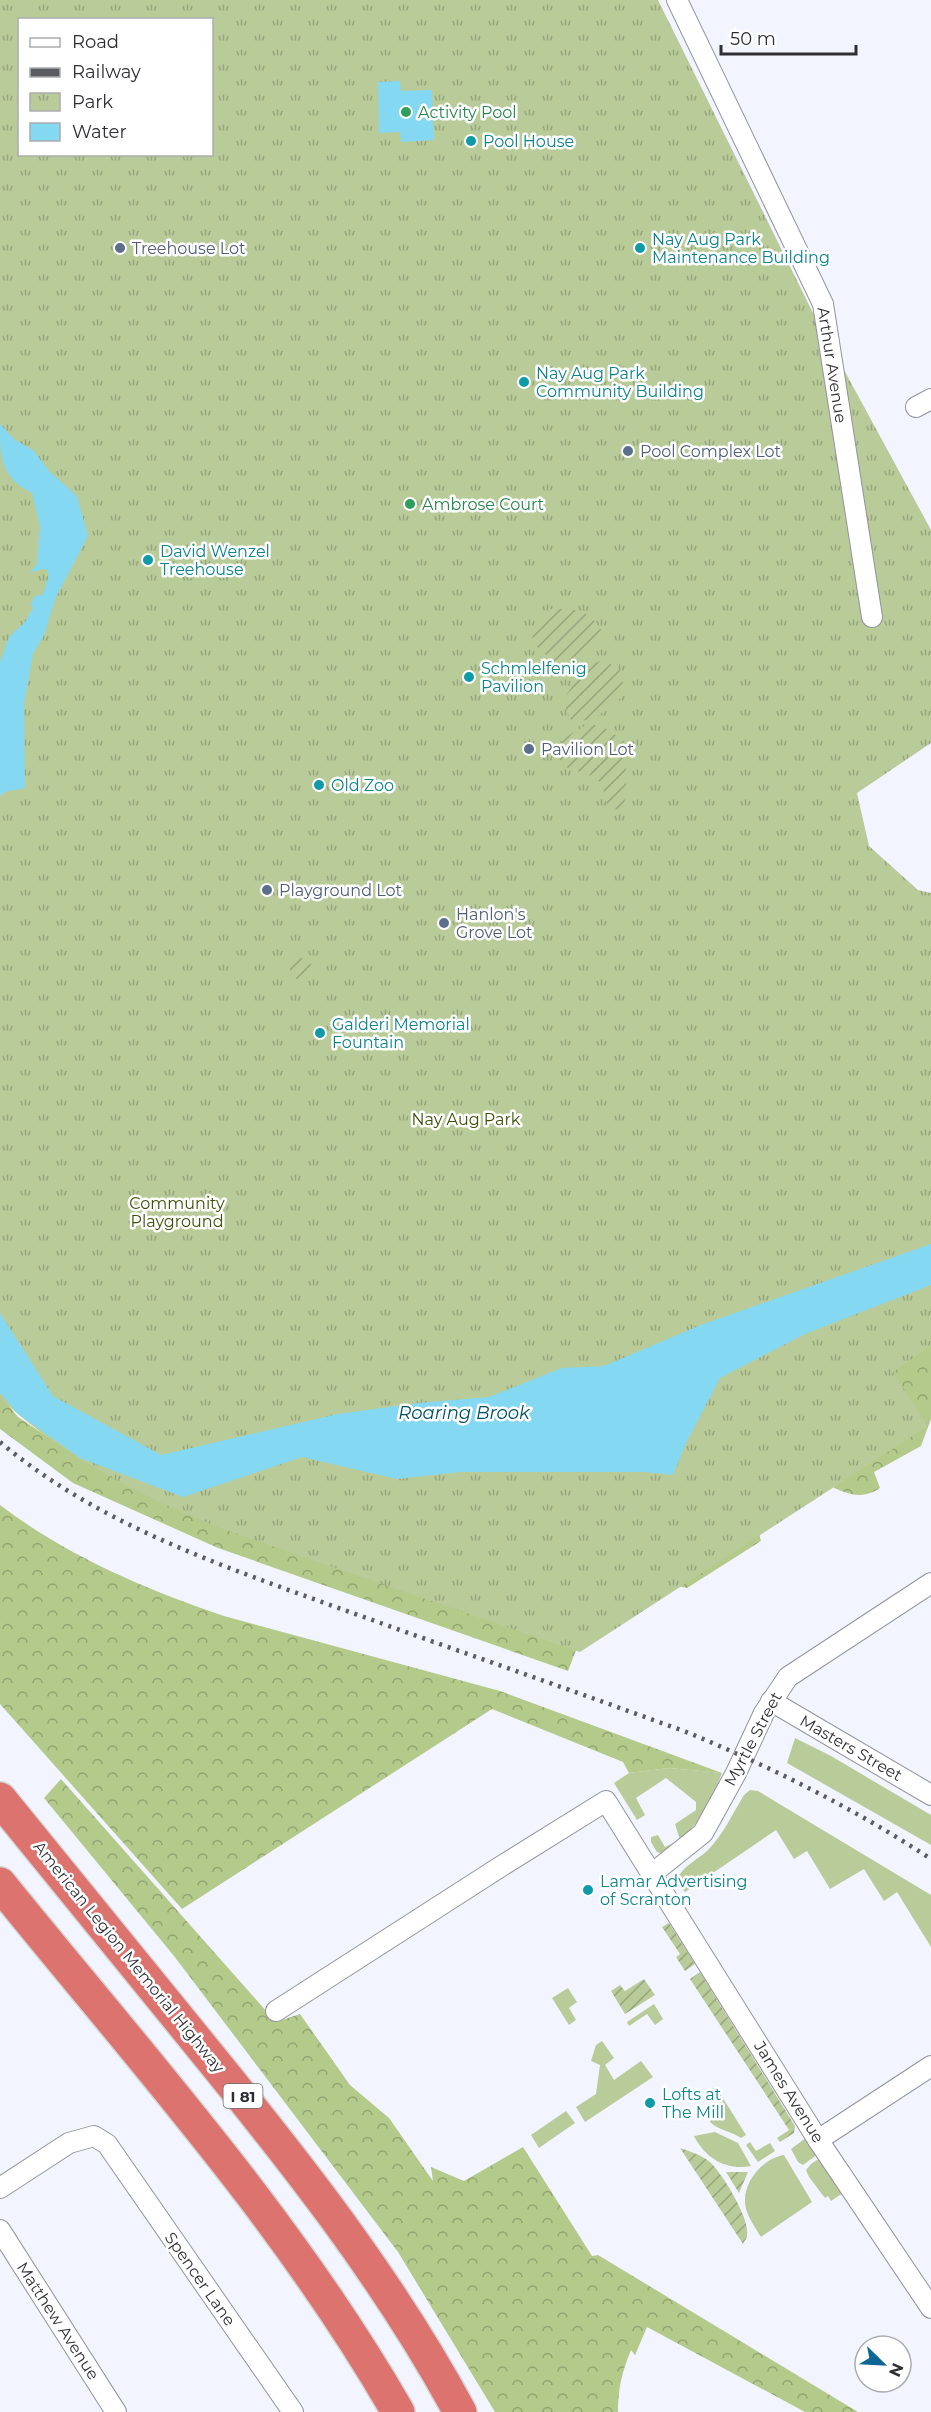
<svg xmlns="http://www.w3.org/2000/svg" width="931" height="2412" font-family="Montserrat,sans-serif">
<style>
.grass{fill:#b9cb99}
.forest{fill:url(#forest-crowns)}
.park{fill:url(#park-tufts);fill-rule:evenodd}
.garden{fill:url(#garden-furrows)}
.water{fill:#85d8f2}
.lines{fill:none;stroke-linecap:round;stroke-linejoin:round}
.street-casing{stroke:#91949c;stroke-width:22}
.highway-casing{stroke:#d5d5d6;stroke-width:36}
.street{stroke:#fff;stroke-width:20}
.highway{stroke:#dd736e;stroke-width:33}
.rail{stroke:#5a5c61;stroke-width:4.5;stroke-dasharray:3 6;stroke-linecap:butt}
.leisure-dot{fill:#2e9e5b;stroke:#fff;stroke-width:2}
.culture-dot{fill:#0f9aa8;stroke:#fff;stroke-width:2}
.service-dot{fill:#5c6f8a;stroke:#fff;stroke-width:2}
.labels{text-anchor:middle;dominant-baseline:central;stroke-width:5;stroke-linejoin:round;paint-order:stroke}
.shield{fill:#fff;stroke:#6d6d70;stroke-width:1.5}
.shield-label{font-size:15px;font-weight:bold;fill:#2e2f33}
.leisure-label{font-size:16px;fill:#27864d;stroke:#fff;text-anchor:start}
.culture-label{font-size:16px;fill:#0d838f;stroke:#fff;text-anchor:start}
.service-label{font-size:16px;fill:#4e5e75;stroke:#fff;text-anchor:start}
.street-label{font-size:16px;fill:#2e2f33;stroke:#fff}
.park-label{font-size:16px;fill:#3d5008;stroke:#fff}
.water-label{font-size:18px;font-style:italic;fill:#014f60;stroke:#fff}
</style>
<defs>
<pattern id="forest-crowns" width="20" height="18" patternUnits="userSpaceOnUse" patternTransform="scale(1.5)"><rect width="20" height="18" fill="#b3ca8a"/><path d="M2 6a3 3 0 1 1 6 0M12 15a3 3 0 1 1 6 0" fill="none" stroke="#92a471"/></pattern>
<pattern id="park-tufts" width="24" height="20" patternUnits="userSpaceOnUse" patternTransform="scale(1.5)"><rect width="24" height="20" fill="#b9cb99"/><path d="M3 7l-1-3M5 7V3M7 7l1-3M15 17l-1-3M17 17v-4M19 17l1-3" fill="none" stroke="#97a57d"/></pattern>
<pattern id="garden-furrows" width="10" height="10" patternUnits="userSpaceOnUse" patternTransform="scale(1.5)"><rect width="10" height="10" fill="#b9cb99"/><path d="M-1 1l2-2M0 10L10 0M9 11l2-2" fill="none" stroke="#97a57d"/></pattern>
</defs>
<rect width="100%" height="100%" fill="#f2f5ff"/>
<g class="grass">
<path d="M 795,1738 L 831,1756 L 931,1815 L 931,1845 L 787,1763 Z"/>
<path d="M 669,1768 L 722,1773 C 706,1814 697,1825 666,1855 L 657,1852 L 651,1842 L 651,1837 L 658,1835 L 665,1847 L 680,1840 L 675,1824 L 696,1810 L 696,1802 L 666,1778 L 636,1798 L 645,1815 L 637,1820 L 614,1783 L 629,1773 Z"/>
<path d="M 750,1790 L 758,1791 L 931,1895 L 931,1947 L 897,1892 L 884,1901 L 864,1869 L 830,1889 L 807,1851 L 794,1859 L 776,1830 L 685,1892 L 677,1883 C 678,1868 698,1860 708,1850 C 723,1835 733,1813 744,1795 Z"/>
<path d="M 568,1988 L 577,2002 L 569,2008 L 576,2020 L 569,2025 L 552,1998 Z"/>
<path d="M 654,2004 L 663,2019 L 655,2025 L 647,2014 L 629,2026 L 627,2022 Z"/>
<path d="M 602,2041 L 614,2058 L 605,2065 L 614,2080 L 641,2061 L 653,2077 L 585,2122 L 576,2107 L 596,2094 L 600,2065 L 591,2061 L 596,2045 Z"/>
<path d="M 716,2087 L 746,2135 L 741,2138 C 731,2131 718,2130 710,2122 L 718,2103 L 713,2089 Z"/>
<path d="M 566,2111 L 575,2123 L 539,2148 L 531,2135 Z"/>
<path d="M 715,2132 L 738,2143 L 751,2166 C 726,2171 705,2158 694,2136 Z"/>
<path d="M 807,2137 L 818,2154 L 803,2165 L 798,2162 L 791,2149 Z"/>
<path d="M 750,2142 L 756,2151 L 770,2143 L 775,2151 L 758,2162 L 746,2145 Z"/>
<path d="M 784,2155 L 812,2202 L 761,2237 C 756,2229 750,2220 747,2212 C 738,2188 760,2159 784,2155 Z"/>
<path d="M 820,2158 L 843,2193 L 831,2201 L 828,2196 L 825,2198 L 809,2177 L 806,2170 L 811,2164 Z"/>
</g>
<g class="forest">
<path d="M 931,1295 L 931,1419 L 921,1446 L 874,1472 L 880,1488 C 855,1505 835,1487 812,1476 L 755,1518 L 761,1541 L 687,1588 L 650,1579 L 578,1645 L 568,1671 L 218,1548 L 73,1483 L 0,1429 L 0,1395 L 18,1417 L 87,1463 Z"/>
<path d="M 0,1505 C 67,1556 145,1589 224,1616 L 500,1691 L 722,1773 L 669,1768 L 629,1773 L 623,1762 L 492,1709 L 182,1909 L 0,1704 Z"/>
<path d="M 61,1779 L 276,2022 L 300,2014 L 350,2085 L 389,2118 L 433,2181 L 431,2167 L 464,2181 L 523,2147 L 592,2256 L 598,2255 L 858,2412 L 805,2412 L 647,2327 L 635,2355 L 631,2350 C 622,2372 618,2388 618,2412 L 495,2412 L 398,2252 L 174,1956 L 44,1798 Z"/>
</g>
<path class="park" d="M 0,0 L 658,0 L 812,311 L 931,530 L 931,743 L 857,793 L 869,846 L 918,890 L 931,893 L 931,1346 L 893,1372 L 928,1426 L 580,1652 L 223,1529 C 141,1497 65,1458 0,1398 ZM 20,20 L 212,20 L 212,154 L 20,154 Z"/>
<g class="garden">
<path d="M 551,609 C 573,608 590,610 602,631 C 594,648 572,659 556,666 C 550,654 546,657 539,649 C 524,633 536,618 551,609 Z"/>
<path d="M 600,661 L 617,666 L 622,676 L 624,694 C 612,707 591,725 571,720 L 566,709 L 566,695 L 587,666 Z"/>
<path d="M 586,725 L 601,725 L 626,743 L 626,795 L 623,808 L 619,810 L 608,807 C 605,800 604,789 601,784 C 591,768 563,776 559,756 C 555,740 575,732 586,725 Z"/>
<circle cx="301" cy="969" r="11"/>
<path d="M 669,1923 L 695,1964 L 685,1971 L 676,1957 L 680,1954 L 662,1927 Z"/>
<path d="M 700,1972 L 795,2126 L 794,2133 L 780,2142 L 777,2138 L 789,2130 L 690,1979 Z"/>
<path d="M 644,1979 L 655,1995 L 625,2014 L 611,1991 L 620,1985 L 625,1991 Z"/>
<path d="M 680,2148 C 690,2151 701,2155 710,2162 C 722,2173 751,2220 747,2236 C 747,2239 744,2241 743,2244 Z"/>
<path d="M 726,2172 L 748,2172 L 739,2193 Z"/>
</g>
<g class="water">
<path d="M 400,81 L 401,91 L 432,90 L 434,140 L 401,142 L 400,132 L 379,133 L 378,82 Z"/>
<path d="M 0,424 L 15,440 L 33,450 L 50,472 L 77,496 L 88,536 L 56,597 L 44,635 L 33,654 L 24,704 L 25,788 L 4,792 L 0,797 L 0,662 L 9,637 L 25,622 L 33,608 L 31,604 L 34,597 L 43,594 L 48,578 L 48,571 L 45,569 L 30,572 L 37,564 L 40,526 L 32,493 C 0,477 0,456 0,424 Z"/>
<path d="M 931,1244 L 931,1285 L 805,1334 L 720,1378 L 686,1443 L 673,1475 L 645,1472 L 460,1472 L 397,1479 L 302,1457 L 183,1497 L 80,1458 L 18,1414 L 0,1393 L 0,1313 L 53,1396 L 161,1455 L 338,1414 L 418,1403 L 489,1397 L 562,1368 L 604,1366 L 701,1325 Z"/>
</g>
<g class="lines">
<g class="street-casing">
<g id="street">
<path d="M 677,0 L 823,304 L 872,617"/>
<path d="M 916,407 L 931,399"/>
<path d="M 771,1701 L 931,1795"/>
<path d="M 653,1873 L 703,1833 L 736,1773 L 764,1713 L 788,1677 L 931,1583"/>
<path d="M 276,2011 L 500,1867 L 606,1801 L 818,2140 L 931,2308"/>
<path d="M 818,2140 L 931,2066"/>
<path d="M 0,2188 L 69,2143 L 94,2136 L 107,2144 L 293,2412"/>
<path d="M 0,2230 L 116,2412"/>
</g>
</g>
<g class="highway-casing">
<g id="highway">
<path d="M 0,1799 C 64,1877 128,1956 192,2035 C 290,2155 386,2275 460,2412"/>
<path d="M 0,1884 C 138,2055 288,2220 398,2412"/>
</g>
</g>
<use href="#street" class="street"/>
<use href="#highway" class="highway"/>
<path class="rail" d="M 0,1442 C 100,1526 223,1566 344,1610 C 459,1651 574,1691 689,1733 C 773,1768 855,1809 931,1859"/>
</g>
<g class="leisure-dot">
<circle cx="406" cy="112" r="6"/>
<circle cx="410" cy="504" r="6"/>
</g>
<g class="culture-dot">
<circle cx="471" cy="141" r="6"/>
<circle cx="640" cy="248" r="6"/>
<circle cx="524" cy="382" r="6"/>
<circle cx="148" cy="560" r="6"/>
<circle cx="469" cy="677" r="6"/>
<circle cx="319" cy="785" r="6"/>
<circle cx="320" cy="1033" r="6"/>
<circle cx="588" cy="1890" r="6"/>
<circle cx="650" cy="2103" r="6"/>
</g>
<g class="service-dot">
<circle cx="120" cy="248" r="6"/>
<circle cx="628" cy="451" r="6"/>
<circle cx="529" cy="749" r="6"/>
<circle cx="267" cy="890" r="6"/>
<circle cx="444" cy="923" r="6"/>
</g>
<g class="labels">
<rect class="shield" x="223.5" y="2084" width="39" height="24" rx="4.5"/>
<g class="shield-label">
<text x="243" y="2096">I 81</text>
</g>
<g class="leisure-label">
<text x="418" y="112">Activity Pool</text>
<text x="422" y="504">Ambrose Court</text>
</g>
<g class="culture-label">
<text x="483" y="141">Pool House</text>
<text x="652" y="239">Nay Aug Park<tspan x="652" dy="18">Maintenance Building</tspan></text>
<text x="536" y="373">Nay Aug Park<tspan x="536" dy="18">Community Building</tspan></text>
<text x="160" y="551">David Wenzel<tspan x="160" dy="18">Treehouse</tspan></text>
<text x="481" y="668">Schmlelfenig<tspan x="481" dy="18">Pavilion</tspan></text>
<text x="331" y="785">Old Zoo</text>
<text x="332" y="1024">Galderi Memorial<tspan x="332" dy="18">Fountain</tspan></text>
<text x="600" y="1881">Lamar Advertising<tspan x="600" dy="18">of Scranton</tspan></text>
<text x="662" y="2094">Lofts at<tspan x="662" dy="18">The Mill</tspan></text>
</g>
<g class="service-label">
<text x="132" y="248">Treehouse Lot</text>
<text x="640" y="451">Pool Complex Lot</text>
<text x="541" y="749">Pavilion Lot</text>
<text x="279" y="890">Playground Lot</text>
<text x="456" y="914">Hanlon's<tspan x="456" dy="18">Grove Lot</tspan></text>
</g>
<g class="street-label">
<text transform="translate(832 365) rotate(81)">Arthur Avenue</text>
<text transform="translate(753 1739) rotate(-62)">Myrtle Street</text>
<text transform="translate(851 1748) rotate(30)">Masters Street</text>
<text transform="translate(129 1957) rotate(51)">American Legion Memorial Highway</text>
<text transform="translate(789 2092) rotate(58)">James Avenue</text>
<text transform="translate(200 2279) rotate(55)">Spencer Lane</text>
<text transform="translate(58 2321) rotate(57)">Matthew Avenue</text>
</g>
<g class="park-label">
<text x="466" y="1119">Nay Aug Park</text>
<text x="177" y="1203">Community<tspan x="177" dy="18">Playground</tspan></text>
</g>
<g class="water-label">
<text x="464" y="1413">Roaring Brook</text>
</g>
</g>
<rect x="18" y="18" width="195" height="138" fill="#ffffff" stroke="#abacad" stroke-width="1.5"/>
<rect x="30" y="38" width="30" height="9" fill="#ffffff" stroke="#abacad" stroke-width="1.5"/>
<text x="72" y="48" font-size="18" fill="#2e2f33">Road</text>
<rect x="30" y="68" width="30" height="9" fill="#5a5c61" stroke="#abacad" stroke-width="1.5"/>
<text x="72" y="78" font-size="18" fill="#2e2f33">Railway</text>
<rect x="30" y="93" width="30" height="18" fill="url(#park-tufts)" stroke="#abacad" stroke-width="1.5"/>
<text x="72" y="108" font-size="18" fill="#2e2f33">Park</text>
<rect x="30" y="123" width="30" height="18" fill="#85d8f2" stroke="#abacad" stroke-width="1.5"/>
<text x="72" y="138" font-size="18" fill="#2e2f33">Water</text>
<g transform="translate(883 2364) rotate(114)"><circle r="28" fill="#ffffff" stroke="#abacad" stroke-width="1.5"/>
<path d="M0-4.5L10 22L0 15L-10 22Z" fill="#0e6696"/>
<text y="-9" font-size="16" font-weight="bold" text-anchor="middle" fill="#2e2f33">N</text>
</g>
<path d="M721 45v9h135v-9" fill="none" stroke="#2e2f33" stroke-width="3"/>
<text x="730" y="45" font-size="18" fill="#2e2f33" stroke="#ffffff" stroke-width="4.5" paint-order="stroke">50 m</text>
</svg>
